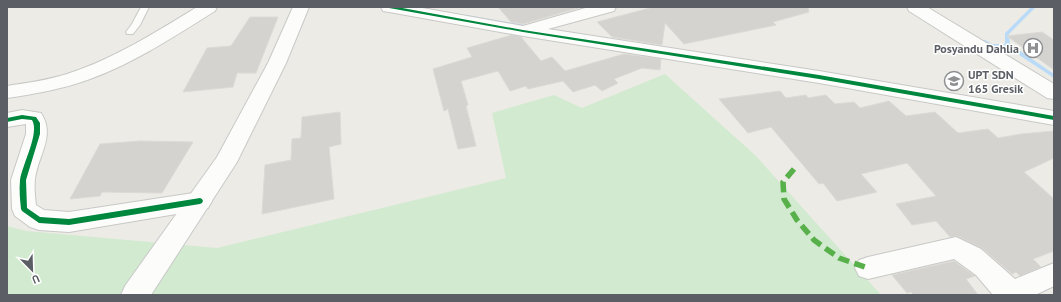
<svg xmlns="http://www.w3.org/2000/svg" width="1061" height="302" font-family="'PT Sans',sans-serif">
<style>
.green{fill:#d2ead0}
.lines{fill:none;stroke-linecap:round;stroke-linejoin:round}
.stream{fill:#b9dbf8;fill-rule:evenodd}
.building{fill:#d4d3d0;stroke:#dcdad5}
.service-casing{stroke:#c8c8c7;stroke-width:2}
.minor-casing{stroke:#c8c8c7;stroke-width:2}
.secondary-casing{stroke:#c8c9c8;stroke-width:2}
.service{fill:#fcfcfb;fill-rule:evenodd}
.minor{fill:#fcfcfb;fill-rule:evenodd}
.secondary{fill:#fcfcfb;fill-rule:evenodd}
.quiet{stroke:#58b04a;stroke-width:5.5;stroke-dasharray:11 5.5;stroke-linecap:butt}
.cycleway-casing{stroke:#fff;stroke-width:2}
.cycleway{fill:#00873e;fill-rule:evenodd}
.labels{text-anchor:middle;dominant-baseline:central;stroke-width:3;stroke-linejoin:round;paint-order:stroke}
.poi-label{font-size:12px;font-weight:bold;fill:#5b5f65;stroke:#fff;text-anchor:end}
</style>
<rect width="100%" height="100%" fill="#ecebe6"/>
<path class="green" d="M 665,74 L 756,156 L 881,295 L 7,295 L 7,226 L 26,231 L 217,248 L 506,178 L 492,113 L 554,95 L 582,108 Z"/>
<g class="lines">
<g class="stream">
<path d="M 1031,7 L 1036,7 L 1009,34 L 1010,44 L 1054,74 L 1054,78 L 1007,47 L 991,47 L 981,41 L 981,40 L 985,40 L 992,44 L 1005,44 L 1005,33 Z"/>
<path d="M 467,15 L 531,26 L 533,27 L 531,28 L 469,17 L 467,17 Z"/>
</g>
</g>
<g class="building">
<path d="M 498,7 L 578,7 L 578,8 L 523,24 L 511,22 Z"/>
<path d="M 649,7 L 808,7 L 809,12 L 773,22 L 776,25 L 684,44 L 665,23 L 662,45 L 612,37 L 597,22 L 650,8 Z"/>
<path d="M 250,17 L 278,17 L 256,73 L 237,73 L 233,87 L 183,92 L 207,48 L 231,46 Z"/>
<path d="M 1042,32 L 1054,40 L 1054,70 L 1007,36 Z"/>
<path d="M 512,35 L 521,37 L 541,61 L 552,57 L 565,71 L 624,54 L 661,59 L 660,70 L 642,68 L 614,79 L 618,83 L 602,91 L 595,85 L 573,92 L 563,81 L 528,89 L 526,86 L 510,91 L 498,71 L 461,81 L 468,105 L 466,106 L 476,146 L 458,149 L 448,109 L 444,111 L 433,69 L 472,57 L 467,48 Z"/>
<path d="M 780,91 L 786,98 L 806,95 L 808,98 L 826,95 L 835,104 L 854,102 L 860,108 L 889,101 L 906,116 L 935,112 L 958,133 L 988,129 L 998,138 L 1021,134 L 1054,131 L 1054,158 L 1024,172 L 1054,199 L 1054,251 L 1033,259 L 1041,267 L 1020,276 L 1016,272 L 1012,274 L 982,248 L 957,236 L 950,237 L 936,221 L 912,225 L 896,204 L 936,196 L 907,163 L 861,174 L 877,192 L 837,201 L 823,183 L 819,184 L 771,127 L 748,133 L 719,99 Z"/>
<path d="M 340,112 L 341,144 L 329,147 L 334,199 L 262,214 L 265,165 L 291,160 L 292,139 L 301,138 L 302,117 Z"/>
<path d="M 140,141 L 193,142 L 162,193 L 102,192 L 100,196 L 70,199 L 100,144 Z"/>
<path d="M 954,261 L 975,276 L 966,279 L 978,295 L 914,295 L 911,292 L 907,293 L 892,275 Z"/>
</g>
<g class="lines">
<g class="service-casing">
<path id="service" d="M 141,7 L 149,7 L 140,25 L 133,34 L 127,34 L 126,32 L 132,24 Z"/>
</g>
<g class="minor-casing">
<g id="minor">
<path d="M 197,7 L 217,7 L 215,11 C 175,36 134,63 90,79 C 63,89 35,94 7,98 L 7,86 C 27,83 48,80 67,74 C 114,59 156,32 197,7 Z"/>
<path d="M 381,7 L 417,7 L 523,26 L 589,7 L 616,7 L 614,11 L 548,29 L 819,71 L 1054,111 L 1054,125 L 819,83 L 523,36 L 389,12 L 383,11 Z"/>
<path d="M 907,7 L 927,7 L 1054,84 L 1054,99 L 1047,98 L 909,11 Z"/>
<path d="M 22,110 L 41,113 C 56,136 38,155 35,179 C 34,187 35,197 36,205 L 44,210 L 69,212 L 200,192 L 208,194 L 212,201 L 208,208 L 200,210 L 69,232 L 39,230 L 30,227 L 15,216 L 12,209 L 11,180 L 26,134 L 26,124 L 7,127 L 7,113 Z"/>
<path d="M 956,237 L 981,249 L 1015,279 L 1054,263 L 1054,286 L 1035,295 L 993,295 L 976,275 L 954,259 L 868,279 L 859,276 L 855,268 L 859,260 L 868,257 Z"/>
</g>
</g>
<g class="secondary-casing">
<path id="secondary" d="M 293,7 L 309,7 L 286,63 L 237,162 L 151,295 L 121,295 L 125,286 L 217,157 L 268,63 Z"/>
</g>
<use href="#service" class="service"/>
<use href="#minor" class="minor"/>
<use href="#secondary" class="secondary"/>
<path class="quiet" d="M 794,169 L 783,182 L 784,199 L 797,220 L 814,240 L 839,258 L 868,268"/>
<g class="cycleway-casing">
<g id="cycleway">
<path d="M 387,7 L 397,7 L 523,30 L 819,75 L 1054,116 L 1054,120 L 819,79 L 523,32 L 389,8 Z"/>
<path d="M 22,115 L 36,117 L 40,123 L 40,134 L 26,180 L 27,208 L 40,217 L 69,219 L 200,198 L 202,199 L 203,201 L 202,203 L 200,204 L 69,225 L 39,223 L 22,211 L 21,209 C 20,200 19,190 20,180 C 22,165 40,133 32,120 L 22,119 L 7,122 L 7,118 Z"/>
</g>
</g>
<use href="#cycleway" class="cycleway"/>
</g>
<defs>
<g id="hospital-ring" transform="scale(1)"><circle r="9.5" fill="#fff" stroke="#8e9092" stroke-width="1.5"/><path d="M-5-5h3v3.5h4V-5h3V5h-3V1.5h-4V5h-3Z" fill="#8e9092"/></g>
<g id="school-ring" transform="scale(1)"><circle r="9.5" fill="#fff" stroke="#8e9092" stroke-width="1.5"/><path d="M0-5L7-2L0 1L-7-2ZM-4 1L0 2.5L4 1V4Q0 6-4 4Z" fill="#8e9092"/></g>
</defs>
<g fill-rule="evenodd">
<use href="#hospital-ring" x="1033" y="48"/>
<use href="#school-ring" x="954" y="81"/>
</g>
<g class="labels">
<g class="poi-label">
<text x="1019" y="48">Posyandu Dahlia</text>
<text x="968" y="74" text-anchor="start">UPT SDN<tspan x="968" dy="14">165 Gresik</tspan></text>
</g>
</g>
<rect width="1061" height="302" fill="none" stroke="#5b5f65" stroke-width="16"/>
<g transform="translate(32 270) rotate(157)" stroke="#ffffff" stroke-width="3" paint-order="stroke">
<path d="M0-3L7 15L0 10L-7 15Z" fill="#5b5f65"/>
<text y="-6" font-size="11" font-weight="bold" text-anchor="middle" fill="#5b5f65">U</text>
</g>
</svg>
